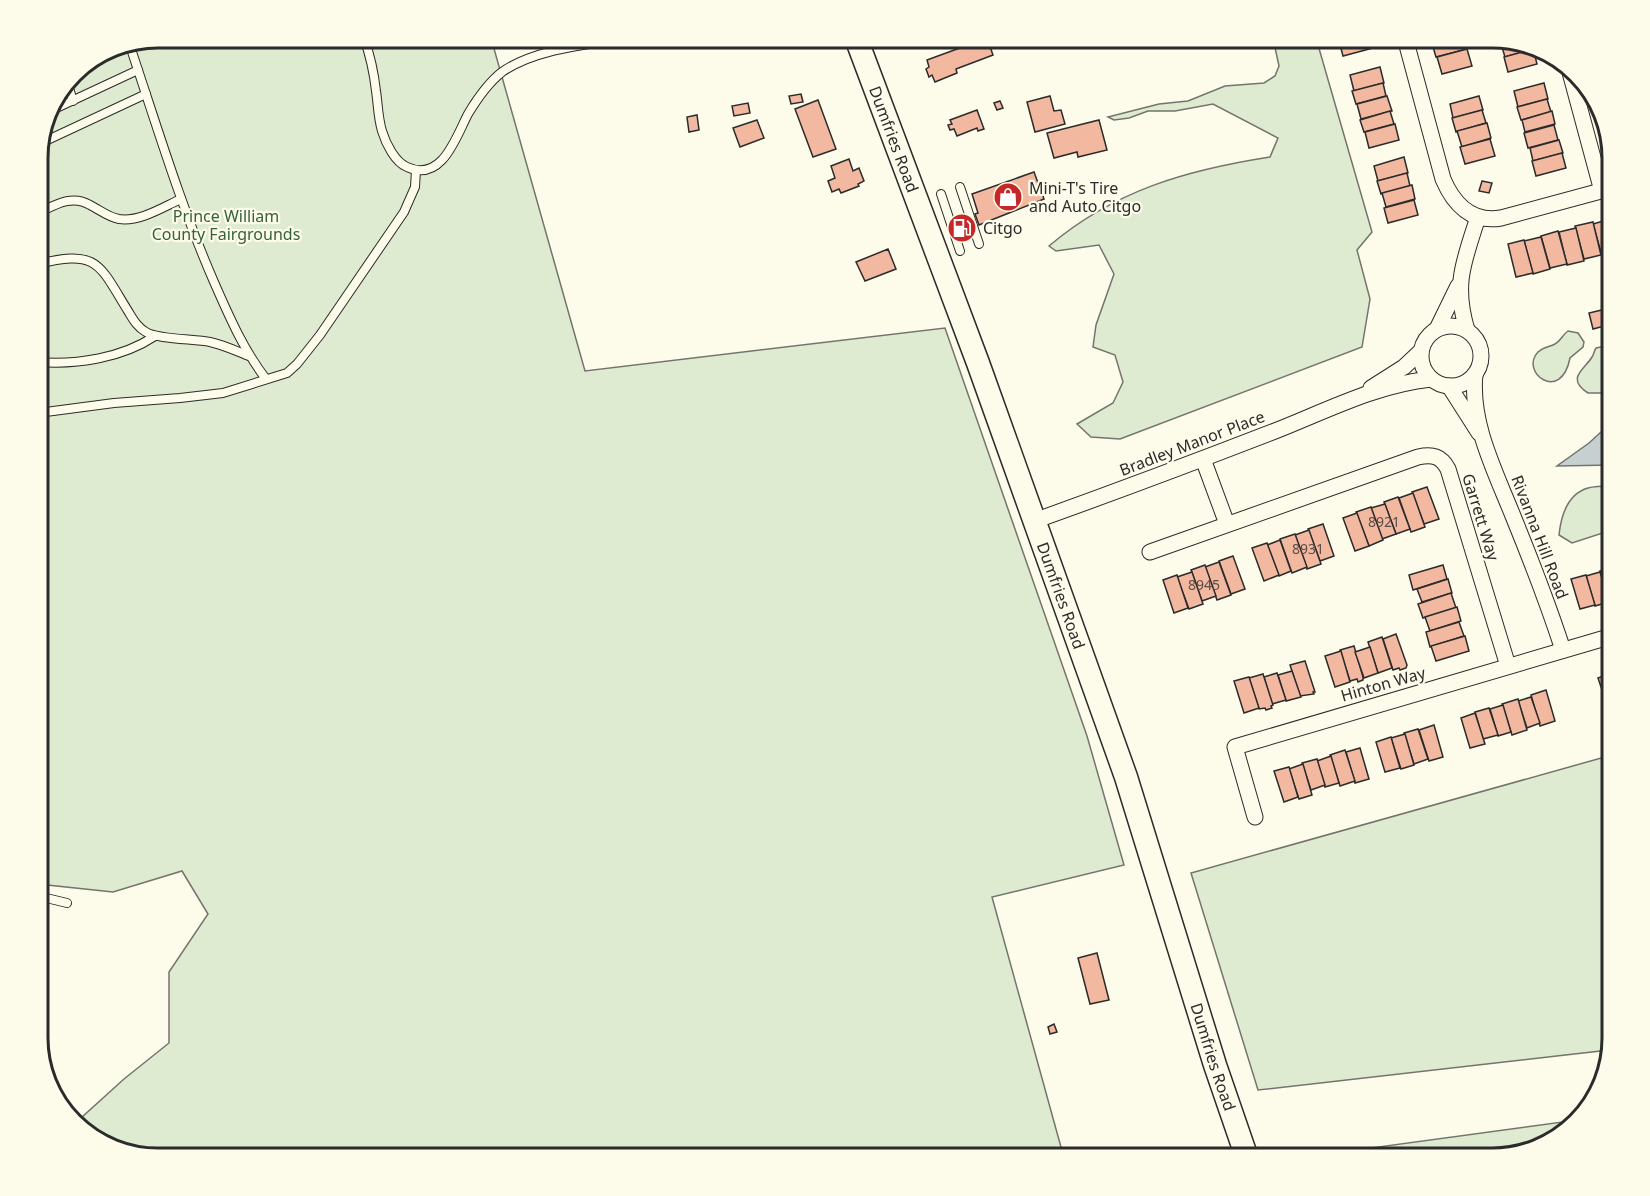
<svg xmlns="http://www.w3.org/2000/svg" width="1650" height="1196" font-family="'Noto Sans',sans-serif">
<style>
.green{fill:#deebd1;stroke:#74746e;stroke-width:1.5}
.water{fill:#c7d0d0;stroke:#74746e;stroke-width:1.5}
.building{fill:#f2b8a0;stroke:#2b2b2b;stroke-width:1.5}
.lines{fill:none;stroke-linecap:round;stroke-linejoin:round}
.service-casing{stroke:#2b2b2b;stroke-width:10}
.minor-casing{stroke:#2b2b2b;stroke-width:17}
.primary-casing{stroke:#2b2b2b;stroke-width:25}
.service{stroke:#fdfbea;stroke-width:8}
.minor{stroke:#fdfbea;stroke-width:15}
.primary{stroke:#fdfbea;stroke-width:22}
.labels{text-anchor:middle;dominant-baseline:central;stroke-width:4.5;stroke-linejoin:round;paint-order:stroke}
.number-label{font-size:14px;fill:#5d4e48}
.street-label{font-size:16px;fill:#2b2b2b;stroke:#fdfbea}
.poi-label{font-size:16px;fill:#2b2b2b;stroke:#fdfbea;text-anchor:start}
.park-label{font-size:16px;fill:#34623c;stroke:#fdfbea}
.rim{fill:none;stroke:#2b2b2b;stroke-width:3}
</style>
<rect width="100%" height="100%" fill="#fdfbea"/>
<g class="green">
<path d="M 158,38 L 491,38 L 585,371 L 945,328 L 1087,736 L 1124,865 L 992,897 L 1064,1158 L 158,1158 L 85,1134 L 78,1126 L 81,1118 L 124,1079 L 169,1043 L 169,972 L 208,914 L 182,871 L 113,892 L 38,884 L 38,150 L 50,104 L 78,68 L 112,47 Z"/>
<path d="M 1273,38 L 1316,38 L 1372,232 L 1357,250 L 1370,299 L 1362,347 L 1120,439 L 1091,437 L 1077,424 L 1113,403 L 1123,382 L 1115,355 L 1093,347 L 1096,325 L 1114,274 L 1099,245 L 1056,251 L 1049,246 C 1115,190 1187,170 1270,157 L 1278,138 L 1213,104 L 1175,111 L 1148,111 L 1129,118 L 1114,120 L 1108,117 L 1159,104 L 1188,101 L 1225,86 L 1264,83 L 1275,76 L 1279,66 Z"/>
<path d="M 1568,331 L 1578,333 L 1584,342 L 1583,347 L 1570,358 C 1561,404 1519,372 1538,352 C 1543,347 1549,347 1555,344 C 1561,341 1562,335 1568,331 Z"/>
<path d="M 1612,345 L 1612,389 L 1602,393 L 1588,393 C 1565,378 1585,369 1592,357 C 1594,354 1594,351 1596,348 Z"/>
<path d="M 1612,486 L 1612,530 L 1572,543 L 1559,535 C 1561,516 1567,494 1588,488 C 1595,486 1605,486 1612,486 Z"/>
<path d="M 1612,755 L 1612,1038 L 1609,1050 L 1258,1090 L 1191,873 Z"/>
<path d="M 1577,1120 L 1546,1146 L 1492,1158 L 1320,1158 L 1319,1155 Z"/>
</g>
<path class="water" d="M 1612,422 L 1612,465 L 1557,466 L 1589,443 Z"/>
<g class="building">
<path d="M 987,38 L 993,55 L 956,69 L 957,73 L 935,82 L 932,75 L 929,77 L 926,69 L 929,67 L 927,60 Z"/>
<path d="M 1354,38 L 1370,38 L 1373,48 L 1343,56 L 1339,41 Z"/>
<path d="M 1442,38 L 1464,38 L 1467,49 L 1436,57 L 1431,40 Z"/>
<path d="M 1507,43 L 1530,50 L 1505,57 L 1501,44 Z"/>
<path d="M 1467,49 L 1472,66 L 1442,74 L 1437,57 Z"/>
<path d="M 1530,50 L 1534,52 L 1537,64 L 1508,72 L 1504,57 Z"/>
<path d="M 1380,67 L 1384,83 L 1354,91 L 1350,75 Z"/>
<path d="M 1383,83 L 1386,96 L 1356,104 L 1352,91 Z"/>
<path d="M 1544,83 L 1548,99 L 1518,107 L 1514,91 Z"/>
<path d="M 801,94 L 803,102 L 791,104 L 789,96 Z"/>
<path d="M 1050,96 L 1054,111 L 1061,110 L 1065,124 L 1035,132 L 1027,102 Z"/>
<path d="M 1387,96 L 1392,111 L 1361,119 L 1357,104 Z"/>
<path d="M 1479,96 L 1483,110 L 1453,118 L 1450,104 Z"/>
<path d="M 1547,99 L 1551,112 L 1521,120 L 1517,107 Z"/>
<path d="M 818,100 L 836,149 L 813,157 L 795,109 Z"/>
<path d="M 1000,101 L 1003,108 L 997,110 L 994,103 Z"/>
<path d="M 748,103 L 750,113 L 734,116 L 732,106 Z"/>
<path d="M 977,110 L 984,129 L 978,131 L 977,128 L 957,136 L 954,129 L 950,130 L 948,125 L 952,124 L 950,120 Z"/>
<path d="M 1482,110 L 1486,123 L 1456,132 L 1452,118 Z"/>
<path d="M 1390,111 L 1394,124 L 1364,132 L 1360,120 Z"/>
<path d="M 1552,111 L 1555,124 L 1525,132 L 1522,120 Z"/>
<path d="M 697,115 L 699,130 L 689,132 L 687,117 Z"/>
<path d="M 757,120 L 764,138 L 740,147 L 733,128 Z"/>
<path d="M 1099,120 L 1107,150 L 1078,157 L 1077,152 L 1054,158 L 1047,133 Z"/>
<path d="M 1487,123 L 1491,138 L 1462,147 L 1457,131 Z"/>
<path d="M 1395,124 L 1399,140 L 1369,148 L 1365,132 Z"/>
<path d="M 1554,125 L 1558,140 L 1528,148 L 1524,133 Z"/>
<path d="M 1490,139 L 1495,156 L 1465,164 L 1460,147 Z"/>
<path d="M 1559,140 L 1563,153 L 1533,161 L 1530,148 Z"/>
<path d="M 1562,153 L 1566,168 L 1536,176 L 1532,161 Z"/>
<path d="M 1404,157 L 1408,173 L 1378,181 L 1374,166 Z"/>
<path d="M 849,159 L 853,171 L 859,168 L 864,181 L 858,184 L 859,186 L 841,193 L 839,189 L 832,192 L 828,181 L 835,178 L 831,166 Z"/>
<path d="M 1034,172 L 1044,199 L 979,225 L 975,214 L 978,213 L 972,194 Z"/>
<path d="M 1407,173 L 1410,186 L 1381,194 L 1377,181 Z"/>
<path d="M 1482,181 L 1492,183 L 1489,193 L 1479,191 Z"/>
<path d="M 1412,185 L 1415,199 L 1386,207 L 1382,193 Z"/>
<path d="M 1414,200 L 1418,215 L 1388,223 L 1384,208 Z"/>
<path d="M 965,216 L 972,236 L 959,240 L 952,220 Z"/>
<path d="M 1610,219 L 1612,228 L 1612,254 L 1602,256 L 1593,224 Z"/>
<path d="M 1593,222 L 1601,255 L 1584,259 L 1575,226 Z"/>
<path d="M 1576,228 L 1584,261 L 1567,265 L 1559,232 Z"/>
<path d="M 1558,231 L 1567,264 L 1550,268 L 1541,236 Z"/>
<path d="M 1541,237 L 1550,269 L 1533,274 L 1524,241 Z"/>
<path d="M 1524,240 L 1533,273 L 1516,277 L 1508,244 Z"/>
<path d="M 888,249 L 896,269 L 865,281 L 856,262 Z"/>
<path d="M 1610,308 L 1612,324 L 1593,329 L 1589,313 Z"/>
<path d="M 1427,487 L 1439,519 L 1424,524 L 1412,492 Z"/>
<path d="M 1413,493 L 1425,527 L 1411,532 L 1399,498 Z"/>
<path d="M 1398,497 L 1410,529 L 1396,534 L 1384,502 Z"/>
<path d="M 1385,504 L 1396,534 L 1382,539 L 1371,508 Z"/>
<path d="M 1371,507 L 1383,540 L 1369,546 L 1356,512 Z"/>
<path d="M 1357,513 L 1369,546 L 1355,551 L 1343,518 Z"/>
<path d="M 1323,524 L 1334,556 L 1320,561 L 1308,529 Z"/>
<path d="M 1309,530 L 1321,564 L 1307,569 L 1295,535 Z"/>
<path d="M 1295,534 L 1307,567 L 1292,573 L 1280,539 Z"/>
<path d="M 1280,540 L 1291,571 L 1279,576 L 1267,545 Z"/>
<path d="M 1267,543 L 1279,575 L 1264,581 L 1252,548 Z"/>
<path d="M 1233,556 L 1245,589 L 1231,594 L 1219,561 Z"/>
<path d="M 1219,562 L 1231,595 L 1217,600 L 1205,567 Z"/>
<path d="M 1205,565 L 1216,596 L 1202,601 L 1191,570 Z"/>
<path d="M 1443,565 L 1447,579 L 1413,590 L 1409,575 Z"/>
<path d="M 1612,567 L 1612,599 L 1609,600 L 1600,571 Z"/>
<path d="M 1192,572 L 1203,604 L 1189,609 L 1177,577 Z"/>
<path d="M 1600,572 L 1609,602 L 1595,606 L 1586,576 Z"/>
<path d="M 1177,575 L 1188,608 L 1174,613 L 1163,580 Z"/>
<path d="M 1586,575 L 1595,605 L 1580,609 L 1571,579 Z"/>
<path d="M 1448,579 L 1452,593 L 1422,602 L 1417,589 Z"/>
<path d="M 1451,593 L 1456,608 L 1423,618 L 1418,604 Z"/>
<path d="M 1457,607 L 1461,621 L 1430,631 L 1425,617 Z"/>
<path d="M 1459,622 L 1464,636 L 1430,647 L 1426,632 Z"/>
<path d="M 1396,634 L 1407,665 L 1406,668 L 1400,670 L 1399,668 L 1393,670 L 1383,639 Z"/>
<path d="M 1465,636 L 1469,651 L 1436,661 L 1431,646 Z"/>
<path d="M 1382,637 L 1392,668 L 1378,673 L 1368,642 Z"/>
<path d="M 1354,646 L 1363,677 L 1363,680 L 1358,682 L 1357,679 L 1350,681 L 1340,650 Z"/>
<path d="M 1370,647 L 1378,673 L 1364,678 L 1355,652 Z"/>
<path d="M 1341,651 L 1350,682 L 1335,687 L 1325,656 Z"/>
<path d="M 1305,661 L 1315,692 L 1313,692 L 1314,694 L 1300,696 L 1290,665 Z"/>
<path d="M 1292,671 L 1301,697 L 1286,701 L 1278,675 Z"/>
<path d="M 1277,673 L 1286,700 L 1272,704 L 1264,677 Z"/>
<path d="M 1612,673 L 1612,707 L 1608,708 L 1598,678 Z"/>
<path d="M 1263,674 L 1273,705 L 1271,706 L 1272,708 L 1266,710 L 1265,708 L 1259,709 L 1249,678 Z"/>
<path d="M 1249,677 L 1259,708 L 1244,713 L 1234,681 Z"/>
<path d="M 1546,690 L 1555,721 L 1540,726 L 1531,695 Z"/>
<path d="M 1531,697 L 1540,723 L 1527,728 L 1518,701 Z"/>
<path d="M 1518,699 L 1527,730 L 1512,735 L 1502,704 Z"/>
<path d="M 1503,705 L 1511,732 L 1498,736 L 1490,709 Z"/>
<path d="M 1489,708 L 1498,735 L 1483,739 L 1475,712 Z"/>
<path d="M 1475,713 L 1485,744 L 1470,748 L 1461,718 Z"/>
<path d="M 1434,725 L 1443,757 L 1429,761 L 1419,730 Z"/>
<path d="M 1418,729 L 1428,759 L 1414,764 L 1404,733 Z"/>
<path d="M 1405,734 L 1414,765 L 1401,769 L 1391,738 Z"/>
<path d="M 1391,737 L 1400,768 L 1385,772 L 1376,742 Z"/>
<path d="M 1360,748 L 1369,779 L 1355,783 L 1346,752 Z"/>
<path d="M 1345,750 L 1355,781 L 1340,786 L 1330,755 Z"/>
<path d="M 1331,756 L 1339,783 L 1325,787 L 1317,761 Z"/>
<path d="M 1317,759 L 1325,785 L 1311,790 L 1302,763 Z"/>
<path d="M 1303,764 L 1312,795 L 1299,799 L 1289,769 Z"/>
<path d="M 1289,767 L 1298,797 L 1284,802 L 1274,771 Z"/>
<path d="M 1097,953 L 1109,1000 L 1090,1004 L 1078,958 Z"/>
<path d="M 1054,1024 L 1057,1032 L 1050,1034 L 1048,1027 Z"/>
</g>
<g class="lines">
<g class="service-casing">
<g id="service">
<path d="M 216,38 L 229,40 L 236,38"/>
<path d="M 364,38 C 370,55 374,73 376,91 C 378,104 378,118 382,131 C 386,144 395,162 407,167 C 442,183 456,137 468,114 C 477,99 488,83 502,72 C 536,48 588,45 629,38"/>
<path d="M 129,43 C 156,123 180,204 214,282 C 229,316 243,349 266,379"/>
<path d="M 67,82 L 73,101"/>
<path d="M 48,112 L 138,70"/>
<path d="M 39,144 L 146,94"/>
<path d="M 960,187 L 979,244"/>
<path d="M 941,194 L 960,251"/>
<path d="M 38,213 C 55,205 72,194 90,205 C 100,210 108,217 119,219 C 140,222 163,207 181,199"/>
<path d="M 38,264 C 98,249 99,264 128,311 C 133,319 137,327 146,332 C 156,339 195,339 210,342 C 224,345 236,351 249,356"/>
<path d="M 38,362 C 77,365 122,358 155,336"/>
<path d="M 38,413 L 114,403 L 180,398 L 223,393 L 287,373 L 297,364 L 320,335 L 404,212 L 415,187 L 416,170"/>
<path d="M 38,896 L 67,903"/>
</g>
</g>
<g class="minor-casing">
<g id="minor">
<path d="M 1405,38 L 1443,179 C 1454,205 1472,223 1501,218 L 1612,188"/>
<path d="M 1568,65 L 1602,191"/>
<circle cx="1451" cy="356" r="30"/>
<path d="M 1437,329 L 1458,286"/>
<path d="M 1467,330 C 1453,284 1464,261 1478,217"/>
<path d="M 1475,374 C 1470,423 1495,471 1513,516 C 1531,560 1548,604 1563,650"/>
<path d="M 1449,386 L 1479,433"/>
<path d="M 1371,388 L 1404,367 L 1420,352"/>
<path d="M 1203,459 L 1227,524"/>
<path d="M 1034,521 C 1115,492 1195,462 1275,431 C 1326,411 1375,385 1431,379"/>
<path d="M 1150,552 L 1418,457 C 1433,454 1441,456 1448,469 L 1508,666"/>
<path d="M 1255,817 L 1235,747 L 1612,636"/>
</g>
</g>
<g class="primary-casing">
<g id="primary">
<path id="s1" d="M 856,38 L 978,363 L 1126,777 L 1215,1065 L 1247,1158"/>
</g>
</g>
<use href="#service" class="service"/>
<use href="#minor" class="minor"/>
<use href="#primary" class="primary"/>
</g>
<defs>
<g id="shop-disc" transform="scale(1.5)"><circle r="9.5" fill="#c62828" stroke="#fdfbea"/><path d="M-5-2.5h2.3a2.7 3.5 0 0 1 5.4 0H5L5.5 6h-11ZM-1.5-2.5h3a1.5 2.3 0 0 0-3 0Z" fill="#fff"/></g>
<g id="fuel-disc" transform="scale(1.5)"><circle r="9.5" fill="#c62828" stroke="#fdfbea"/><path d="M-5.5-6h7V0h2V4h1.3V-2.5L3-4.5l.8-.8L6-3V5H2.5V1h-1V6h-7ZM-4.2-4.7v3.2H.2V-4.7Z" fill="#fff"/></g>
</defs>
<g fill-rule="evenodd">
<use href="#shop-disc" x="1008" y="197"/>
<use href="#fuel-disc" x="962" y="228"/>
</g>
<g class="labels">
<g class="number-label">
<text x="1384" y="521">8921</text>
<text x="1308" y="548">8931</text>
<text x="1204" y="584">8945</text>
</g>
<g class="street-label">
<text stroke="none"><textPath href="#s1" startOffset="108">Dumfries Road</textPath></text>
<text transform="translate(1192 443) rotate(-21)">Bradley Manor Place</text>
<text transform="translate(1481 517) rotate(73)">Garrett Way</text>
<text transform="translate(1540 537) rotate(69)">Rivanna Hill Road</text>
<text stroke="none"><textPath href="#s1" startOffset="594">Dumfries Road</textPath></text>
<text transform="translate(1383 684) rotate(-16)">Hinton Way</text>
<text stroke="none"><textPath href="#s1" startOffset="1080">Dumfries Road</textPath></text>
</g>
<g class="poi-label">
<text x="1029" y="188">Mini-T's Tire<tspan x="1029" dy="18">and Auto Citgo</tspan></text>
<text x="983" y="228">Citgo</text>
</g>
<g class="park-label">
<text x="226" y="216">Prince William<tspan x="226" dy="18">County Fairgrounds</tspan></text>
</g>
</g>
<path d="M0 0H1650V1196H0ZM158 48H1492A110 110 0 0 1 1602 158V1038A110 110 0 0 1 1492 1148H158A110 110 0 0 1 48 1038V158A110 110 0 0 1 158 48Z" fill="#fdfbea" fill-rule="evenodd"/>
<path class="rim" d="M158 48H1492A110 110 0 0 1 1602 158V1038A110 110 0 0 1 1492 1148H158A110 110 0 0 1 48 1038V158A110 110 0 0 1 158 48Z"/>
</svg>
